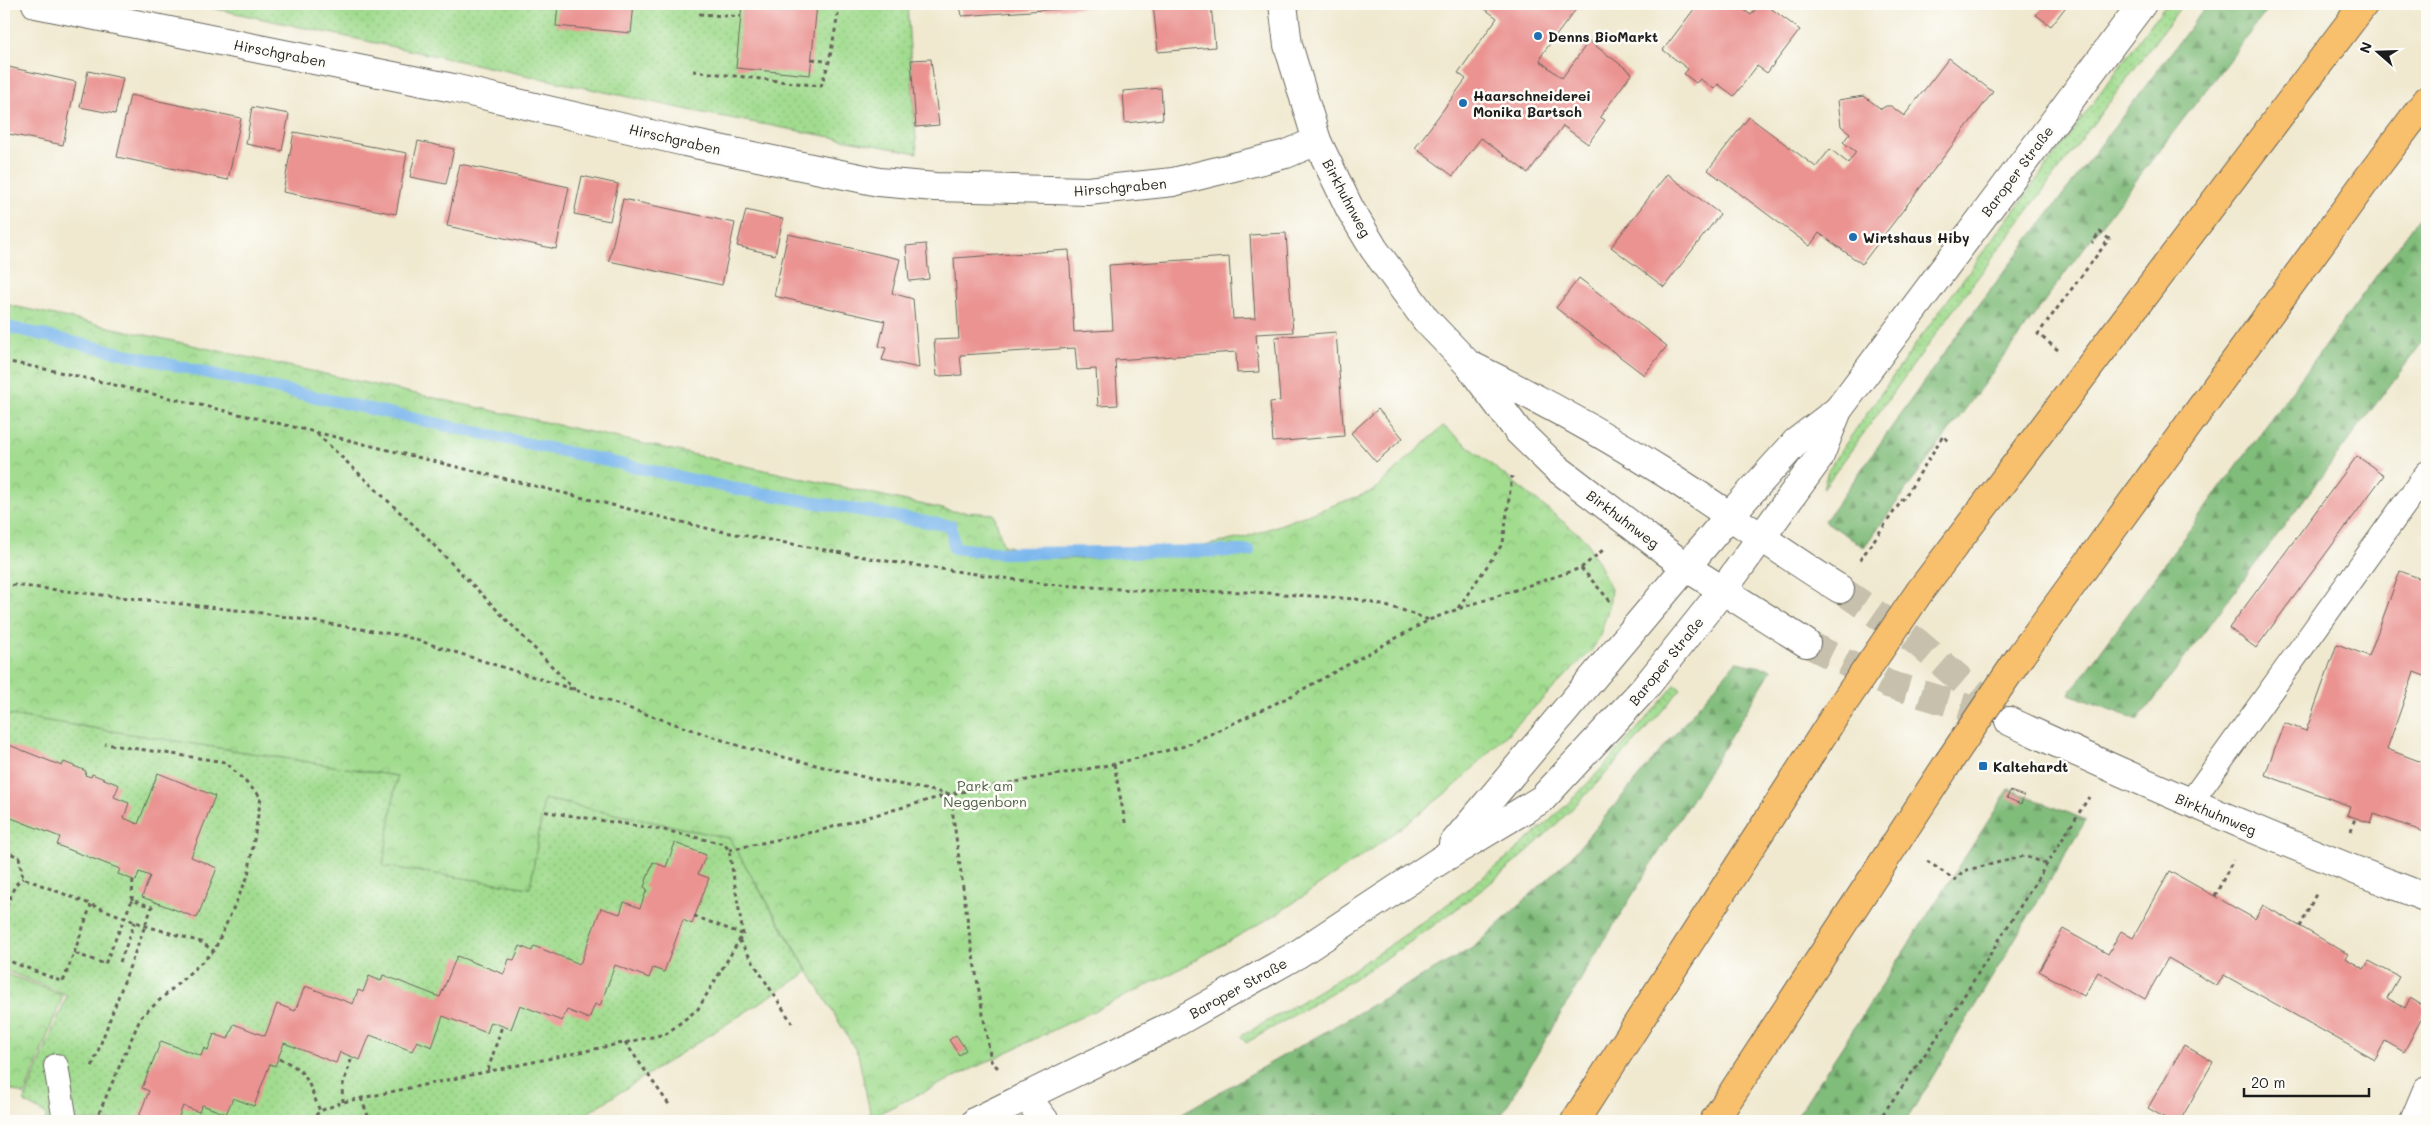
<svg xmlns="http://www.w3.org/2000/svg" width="2431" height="1125" font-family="Mali,sans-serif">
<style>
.grass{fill:url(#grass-dots);stroke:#5e7c56}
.forest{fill:url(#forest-firs);stroke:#4e6c4b}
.park{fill:url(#park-crowns);stroke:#5e7c56}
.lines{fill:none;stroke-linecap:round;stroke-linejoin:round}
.stream{stroke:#7bb7ed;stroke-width:12}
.building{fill:#ea9391}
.minor-tunnel{stroke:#c6c0ac;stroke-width:28;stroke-dasharray:28 14;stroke-linecap:butt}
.service-casing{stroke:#66645b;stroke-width:26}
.minor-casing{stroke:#66645b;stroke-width:30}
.motorway-casing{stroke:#66645b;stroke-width:30}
.path{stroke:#66645b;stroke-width:3;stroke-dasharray:4 4;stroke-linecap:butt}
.service{stroke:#fff;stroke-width:24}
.minor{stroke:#fff;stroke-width:28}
.motorway{stroke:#f8bf6c;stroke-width:28}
.motorway-bridge-casing{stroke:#66645b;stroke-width:30;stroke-linecap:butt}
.motorway-bridge{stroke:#f8bf6c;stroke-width:28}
.poi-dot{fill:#1f6fb2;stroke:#fdfcf7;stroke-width:2}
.labels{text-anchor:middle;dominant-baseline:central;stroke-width:5;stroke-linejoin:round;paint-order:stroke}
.poi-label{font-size:14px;font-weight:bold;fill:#1c1c1c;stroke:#fdfcf7;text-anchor:start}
.street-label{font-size:14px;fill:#1c1c1c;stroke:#fdfcf7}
.park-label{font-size:14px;fill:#4b5f44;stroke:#fdfcf7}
</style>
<defs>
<pattern id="grass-dots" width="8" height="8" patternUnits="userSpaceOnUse" patternTransform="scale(1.25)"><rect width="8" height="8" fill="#a1dc8f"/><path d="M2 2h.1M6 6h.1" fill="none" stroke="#8abc7b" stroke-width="1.8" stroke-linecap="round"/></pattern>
<pattern id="forest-firs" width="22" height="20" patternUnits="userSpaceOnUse" patternTransform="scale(1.25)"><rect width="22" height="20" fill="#80bc7a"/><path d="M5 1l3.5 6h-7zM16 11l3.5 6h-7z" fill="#689863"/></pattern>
<pattern id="park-crowns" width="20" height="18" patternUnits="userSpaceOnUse" patternTransform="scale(1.25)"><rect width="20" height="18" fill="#a1dc8f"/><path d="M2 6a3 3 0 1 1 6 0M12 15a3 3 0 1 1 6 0" fill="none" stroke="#8abc7b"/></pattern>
</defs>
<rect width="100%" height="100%" fill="#fdfcf7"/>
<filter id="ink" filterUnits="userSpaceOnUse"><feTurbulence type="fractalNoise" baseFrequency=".02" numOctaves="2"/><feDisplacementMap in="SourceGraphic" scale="10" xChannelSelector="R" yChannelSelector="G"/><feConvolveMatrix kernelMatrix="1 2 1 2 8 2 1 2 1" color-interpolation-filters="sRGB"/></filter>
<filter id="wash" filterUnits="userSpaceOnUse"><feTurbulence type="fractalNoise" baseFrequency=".0096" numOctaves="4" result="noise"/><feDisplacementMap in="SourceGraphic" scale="20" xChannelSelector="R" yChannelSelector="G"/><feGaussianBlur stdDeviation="1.12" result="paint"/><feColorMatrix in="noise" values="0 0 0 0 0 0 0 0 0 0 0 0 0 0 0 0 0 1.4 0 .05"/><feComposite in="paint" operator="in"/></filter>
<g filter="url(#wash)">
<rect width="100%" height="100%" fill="#f0e9d0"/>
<g class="grass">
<path d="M 193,4 L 907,4 L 917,153 L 703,113 Z"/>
<path d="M 2166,4 L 2183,4 L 1957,305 L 1823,489 L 1828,471 L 1835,459 L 1925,331 Z"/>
<path d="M 1676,684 L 1681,689 C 1620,760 1557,830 1484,888 C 1409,947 1328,996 1246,1043 L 1241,1036 C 1344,979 1441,915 1530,838 C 1584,792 1630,737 1676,684 Z"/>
<path d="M 4,714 L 397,776 L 383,866 L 530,888 L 544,799 L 729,838 L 808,972 L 575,1121 L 44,1121 L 47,1115 L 24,1102 L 67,995 L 4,970 Z"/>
</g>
<g class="forest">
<path d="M 2208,4 L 2272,4 L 2074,261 L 1864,547 L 1825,521 L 1969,318 Z"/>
<path d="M 2427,207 L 2427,336 L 2138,720 L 2069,694 Z"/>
<path d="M 1736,662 L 1772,669 L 1588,967 L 1498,1121 L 1177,1121 L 1179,1115 L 1474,947 L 1569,859 Z"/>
<path d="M 2009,789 L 2086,820 L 1906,1121 L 1794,1121 Z"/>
</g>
<g class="park">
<path d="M 4,304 L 952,511 L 994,514 L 1003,545 L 1061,559 L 1162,555 L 1246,537 L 1373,491 L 1443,426 L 1586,540 L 1611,589 L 1609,607 L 1599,638 L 1591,651 L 1454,787 L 1375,847 L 1277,914 L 1167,976 L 871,1117 L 858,1054 L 729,838 L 544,799 L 530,888 L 383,866 L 397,776 L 4,714 Z"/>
<path d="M 4,973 L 63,995 L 25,1095 L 4,1087 Z"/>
</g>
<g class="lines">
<path class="stream" d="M 4,326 L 234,379 L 731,488 L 951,526 L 954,548 L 1002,553 L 1249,551"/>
</g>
<g id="blocks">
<g class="building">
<path d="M 558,4 L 634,4 L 631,33 L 556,26 Z"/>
<path d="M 742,4 L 817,4 L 810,75 L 736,68 Z"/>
<path d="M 920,4 L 1112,4 L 1112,5 L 962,16 L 960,5 L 920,8 Z"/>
<path d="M 1153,4 L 1211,4 L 1215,47 L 1158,52 Z"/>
<path d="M 1478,4 L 1580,4 L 1543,53 L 1540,61 L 1562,78 L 1589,41 L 1632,73 L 1600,117 L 1605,120 L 1588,144 L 1563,126 L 1528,173 L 1481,138 L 1453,176 L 1415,148 L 1466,79 L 1458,73 L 1497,18 Z"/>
<path d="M 1698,4 L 1736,4 L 1751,15 L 1759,4 L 1765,4 L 1800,30 L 1767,73 L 1757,66 L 1734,96 L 1718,84 L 1714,89 L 1700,79 L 1696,83 L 1684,74 L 1688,69 L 1663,50 Z"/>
<path d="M 2045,4 L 2068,4 L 2051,26 L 2036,15 Z"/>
<path d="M 1949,58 L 1993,92 L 1862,264 L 1819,233 L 1810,246 L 1708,170 L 1749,117 L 1816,167 L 1830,149 L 1848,163 L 1856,152 L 1843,142 L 1850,133 L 1841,126 L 1838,100 L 1864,96 L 1881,109 L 1886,106 L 1891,106 L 1904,116 Z"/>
<path d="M 931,59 L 939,125 L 916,127 L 911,60 Z"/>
<path d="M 4,66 L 76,82 L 63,145 L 4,133 Z"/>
<path d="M 88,71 L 123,78 L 115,114 L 80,107 Z"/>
<path d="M 1161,88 L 1163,119 L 1125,123 L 1123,91 Z"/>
<path d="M 130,95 L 241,118 L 228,180 L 117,157 Z"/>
<path d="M 252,107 L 289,114 L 282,151 L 246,144 Z"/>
<path d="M 294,132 L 407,153 L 396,214 L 283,192 Z"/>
<path d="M 418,141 L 454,149 L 446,184 L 410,177 Z"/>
<path d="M 460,164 L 569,187 L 556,249 L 447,226 Z"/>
<path d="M 1667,174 L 1720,214 L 1664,287 L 1611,247 Z"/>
<path d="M 582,176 L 618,184 L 610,221 L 574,214 Z"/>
<path d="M 623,199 L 735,223 L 722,285 L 609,261 Z"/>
<path d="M 746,210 L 783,219 L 775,255 L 737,246 Z"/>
<path d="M 1286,233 L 1293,332 L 1256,334 L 1259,372 L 1237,373 L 1236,352 L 1115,360 L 1118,405 L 1098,406 L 1096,369 L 1077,370 L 1075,348 L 960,355 L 962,375 L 937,376 L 934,340 L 959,339 L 954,258 L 1069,250 L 1074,332 L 1113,330 L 1109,265 L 1229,257 L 1233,319 L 1255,318 L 1250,235 Z"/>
<path d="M 788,234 L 900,259 L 892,293 L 913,299 L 919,368 L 882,360 L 886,348 L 879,346 L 885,321 L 774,296 Z"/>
<path d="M 926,244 L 929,279 L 909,281 L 906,246 Z"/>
<path d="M 1579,278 L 1667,346 L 1644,375 L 1556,308 Z"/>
<path d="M 1336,332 L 1344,436 L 1273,442 L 1270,402 L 1280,401 L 1275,337 Z"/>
<path d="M 1378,409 L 1403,438 L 1376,462 L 1351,433 Z"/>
<path d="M 2357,456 L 2384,475 L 2256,648 L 2229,628 Z"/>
<path d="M 2400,571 L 2427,581 L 2427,677 L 2414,672 L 2387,749 L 2427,764 L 2427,833 L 2374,814 L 2371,823 L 2347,815 L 2350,806 L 2265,775 L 2284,723 L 2306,731 L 2337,644 L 2369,656 Z"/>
<path d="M 4,743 L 62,766 L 64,762 L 86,771 L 85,775 L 91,777 L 92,774 L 119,785 L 114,797 L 129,803 L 124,818 L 138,824 L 158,773 L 215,796 L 191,857 L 217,868 L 197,918 L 142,897 L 150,876 L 139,872 L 136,881 L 118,874 L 120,869 L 57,845 L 60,837 L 4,815 Z"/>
<path d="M 2010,791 L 2024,796 L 2021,804 L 2007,798 Z"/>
<path d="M 675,843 L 706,855 L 698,874 L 709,878 L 692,924 L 683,920 L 664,972 L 653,968 L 649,978 L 615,965 L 600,1006 L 595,1004 L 589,1019 L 567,1010 L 562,1021 L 520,1005 L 511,1029 L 491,1022 L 487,1033 L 443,1016 L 432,1047 L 417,1041 L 412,1051 L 370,1035 L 360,1060 L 340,1052 L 336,1063 L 284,1043 L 275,1066 L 270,1064 L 254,1106 L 233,1098 L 226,1114 L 202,1105 L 199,1112 L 183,1106 L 177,1121 L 137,1121 L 149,1091 L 142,1088 L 161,1041 L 201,1056 L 204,1048 L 208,1050 L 214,1034 L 228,1039 L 234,1024 L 265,1036 L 277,1004 L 295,1011 L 305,986 L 353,1004 L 358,990 L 363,992 L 369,976 L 381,981 L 383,975 L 440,997 L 457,956 L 504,974 L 509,959 L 514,960 L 520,946 L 532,951 L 534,946 L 580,964 L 601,908 L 620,914 L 624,902 L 640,908 L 647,889 L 644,887 L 653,862 L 666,867 Z"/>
<path d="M 2170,871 L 2255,919 L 2263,905 L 2348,954 L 2345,958 L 2364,969 L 2369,961 L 2399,977 L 2387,998 L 2405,1008 L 2410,998 L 2427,1008 L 2404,1052 L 2385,1041 L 2375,1060 L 2224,975 L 2217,986 L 2168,958 L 2145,999 L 2098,972 L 2084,996 L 2039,971 L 2063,929 L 2108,954 L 2121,931 L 2133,938 Z"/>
<path d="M 956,1035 L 966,1050 L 959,1055 L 949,1040 Z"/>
<path d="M 2184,1045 L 2213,1062 L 2180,1121 L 2170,1121 L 2148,1108 Z"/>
</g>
</g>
</g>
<g filter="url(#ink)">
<use href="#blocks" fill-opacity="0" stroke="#66645b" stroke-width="1"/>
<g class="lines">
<g class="minor-tunnel">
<path d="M 1840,589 L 1917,642 L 2000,714"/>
<path d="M 1806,643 L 1888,684 L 2003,719"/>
</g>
<g class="service-casing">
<g id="service">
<path d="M 2190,803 L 2427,473"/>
<path d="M 56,1066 L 65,1121"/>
</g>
</g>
<g class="minor-casing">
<g id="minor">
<path d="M 36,4 L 453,88 L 685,142 L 879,182 L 935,187 L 1088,191 L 1173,182 L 1286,154 L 1317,141"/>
<path d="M 1283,4 L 1288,45 L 1317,141 L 1350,209 L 1374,249 L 1426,320 L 1468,364 L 1518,431 L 1554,466 L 1686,567 L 1806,643"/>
<path d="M 1472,366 C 1540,399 1605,435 1668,475 C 1726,512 1782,553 1840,589"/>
<path d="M 2009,721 C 2146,785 2285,844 2427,898"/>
<path d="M 1453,844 L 1729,516 L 1796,442 L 1838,410"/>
<path d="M 1026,1096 L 1045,1121"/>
<path d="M 976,1121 L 1172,1025 L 1298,954 L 1439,861 L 1542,799 L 1644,689 L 1723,590 L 1819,458 L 1838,410 L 2142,4"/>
<path d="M 2414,1121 L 2427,1090"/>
</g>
</g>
<g class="motorway-casing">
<g id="motorway">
<path d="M 1920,591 L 2364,4"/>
<path d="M 2021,655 L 2371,174 L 2427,100"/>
<path d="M 1575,1121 L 1838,711"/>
<path d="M 1714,1121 L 1948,763"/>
</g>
</g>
<g class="path">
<path d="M 699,14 L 741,17"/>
<path d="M 812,59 L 829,62"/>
<path d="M 693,71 L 821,86 L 829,62 L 840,4"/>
<path d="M 2058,350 L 2038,334 L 2109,239 L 2100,232 L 2092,243"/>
<path d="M 4,361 L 55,371 L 315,432 L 714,530 L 892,562 L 1046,584 L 1151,591 L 1253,592 L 1356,599 L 1402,610 L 1429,620"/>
<path d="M 317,434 L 421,532 L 575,690"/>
<path d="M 1860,560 L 1910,489 L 1943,436 L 1949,441"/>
<path d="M 1581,568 L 1610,601"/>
<path d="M 4,584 L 262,613 L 404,636 L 575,690 L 743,747 L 872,779 L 950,794 L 1114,764 L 1185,746 L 1289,697 L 1429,620 L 1458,609 L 1581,568 L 1603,550"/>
<path d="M 1458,608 L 1503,543 L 1512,476"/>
<path d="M 1114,764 L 1126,827"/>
<path d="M 2351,831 L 2355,818"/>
<path d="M 729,850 L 822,830 L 950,794 L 970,938 L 991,1061 L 1000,1070"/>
<path d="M 4,851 L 19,857 L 23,878 L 146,926 L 201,942 L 214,951"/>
<path d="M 1927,861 L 1955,880 L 1963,871 L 2025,856 L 2047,864"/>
<path d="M 2215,896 L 2233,860"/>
<path d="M 132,900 L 133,879"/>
<path d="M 4,914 L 15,885 L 23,878"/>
<path d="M 694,916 L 742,934"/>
<path d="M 2300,927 L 2316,894"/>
<path d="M 739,940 L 792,1023"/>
<path d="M 74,953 L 91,905"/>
<path d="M 4,959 L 63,982 L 74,953 L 105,964 L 132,900 L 152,907 L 92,1067"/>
<path d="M 120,962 L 135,922"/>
<path d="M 625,1042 L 670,1106"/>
<path d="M 279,1059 C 309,1070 308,1084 320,1111"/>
<path d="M 488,1070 L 502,1026"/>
<path d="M 361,1098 L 370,1121"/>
<path d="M 343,1102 L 342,1088 L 352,1057"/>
<path d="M 99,1113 L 141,1017 L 214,951 L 248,876 L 261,797 L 225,762 L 105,744"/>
<path d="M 310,1121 L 320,1111 L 343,1102 L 666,1034 L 698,1009 L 743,934 L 729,850 L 724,844 L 664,830 L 541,811"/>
<path d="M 1878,1121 L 1945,1026 L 2089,797"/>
</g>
<use href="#service" class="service"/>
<use href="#minor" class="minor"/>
<use href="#motorway" class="motorway"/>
<g class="motorway-bridge-casing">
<g id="motorway-bridge">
<path d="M 1838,711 L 1920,591"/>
<path d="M 1948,763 L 2021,655"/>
</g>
</g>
<use href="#motorway-bridge" class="motorway-bridge"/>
</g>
</g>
<g class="poi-dot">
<circle cx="1538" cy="36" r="5"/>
<circle cx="1463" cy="103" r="5"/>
<circle cx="1853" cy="237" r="5"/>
<rect x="1978" y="761" width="10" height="10" rx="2.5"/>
</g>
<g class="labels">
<g class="poi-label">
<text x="1548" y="36">Denns BioMarkt</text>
<text x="1473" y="95">Haarschneiderei<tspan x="1473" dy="16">Monika Bartsch</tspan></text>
<text x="1863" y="237">Wirtshaus Hiby</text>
<text x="1993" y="766">Kaltehardt</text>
</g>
<g class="street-label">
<text transform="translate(280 53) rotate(11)">Hirschgraben</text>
<text transform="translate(675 139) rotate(13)">Hirschgraben</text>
<text transform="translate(2017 171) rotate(-53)">Baroper Straße</text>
<text transform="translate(1120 187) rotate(-5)">Hirschgraben</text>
<text transform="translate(1347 198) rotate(62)">Birkhuhnweg</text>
<text transform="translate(1623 519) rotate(37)">Birkhuhnweg</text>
<text transform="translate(1666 661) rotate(-51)">Baroper Straße</text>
<text transform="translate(2216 814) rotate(23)">Birkhuhnweg</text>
<text transform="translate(1238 988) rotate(-29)">Baroper Straße</text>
</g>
<g class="park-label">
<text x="985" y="785">Park am<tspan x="985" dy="16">Neggenborn</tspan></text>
</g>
</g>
<rect width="2431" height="1125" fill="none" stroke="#fdfcf7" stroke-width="20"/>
<g transform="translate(2378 52) rotate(290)" stroke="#fdfcf7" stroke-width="4" paint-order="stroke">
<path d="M0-4L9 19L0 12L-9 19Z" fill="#1c1c1c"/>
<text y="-8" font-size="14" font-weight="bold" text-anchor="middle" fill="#1c1c1c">N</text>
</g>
<path d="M2244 1088v8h125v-8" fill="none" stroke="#1c1c1c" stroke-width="2.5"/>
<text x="2251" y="1088" font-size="15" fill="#1c1c1c" stroke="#fdfcf7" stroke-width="4" paint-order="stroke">20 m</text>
</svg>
